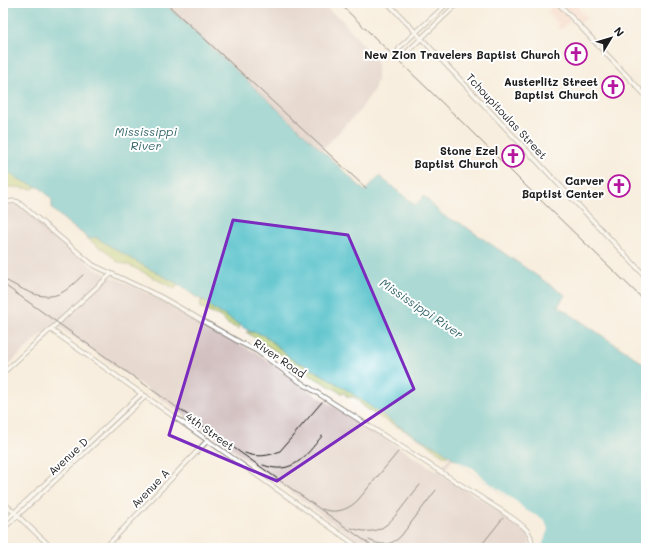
<svg xmlns="http://www.w3.org/2000/svg" width="649" height="551" font-family="Mali,sans-serif">
<style>
.built{fill:#f7d1c6}
.industrial{fill:#d2bfbf}
.green{fill:#b9cd71;stroke:#6a7446}
.water{fill:#51bfc8;stroke:#366e72}
.pier{fill:#f8eedf}
.lines{fill:none;stroke-linecap:round;stroke-linejoin:round}
.stream{stroke:#51bfc8;stroke-width:1}
.secondary-casing{stroke:#8a857e;stroke-width:5.5}
.secondary{stroke:#fff;stroke-width:3.5}
.rail{stroke:#1c1c1c;stroke-width:1}
.marked{fill:none;stroke:#7b2cbf;stroke-width:3;stroke-linejoin:round}
.labels{text-anchor:middle;dominant-baseline:central;stroke-width:4;stroke-linejoin:round;paint-order:stroke}
.poi-label{font-size:11px;font-weight:bold;fill:#1c1c1c;stroke:#fff;text-anchor:end}
.street-label{font-size:11px;fill:#1c1c1c;stroke:#fff}
.water-label{font-size:12px;font-style:italic;fill:#346569;stroke:#fff}
</style>
<rect width="100%" height="100%" fill="#fff"/>
<filter id="ink" filterUnits="userSpaceOnUse"><feTurbulence type="fractalNoise" baseFrequency=".025" numOctaves="2"/><feDisplacementMap in="SourceGraphic" scale="8" xChannelSelector="R" yChannelSelector="G"/><feConvolveMatrix kernelMatrix="1 2 1 2 8 2 1 2 1" color-interpolation-filters="sRGB"/></filter>
<filter id="wash" filterUnits="userSpaceOnUse"><feTurbulence type="fractalNoise" baseFrequency=".012" numOctaves="4" result="noise"/><feDisplacementMap in="SourceGraphic" scale="16" xChannelSelector="R" yChannelSelector="G"/><feGaussianBlur stdDeviation="0.9" result="paint"/><feColorMatrix in="noise" values="0 0 0 0 0 0 0 0 0 0 0 0 0 0 0 0 0 1.4 0 .05"/><feComposite in="paint" operator="in"/></filter>
<g filter="url(#wash)">
<rect width="100%" height="100%" fill="#f8eedf"/>
<g class="built">
<path d="M 561,3 L 580,3 L 581,4 L 578,8 L 586,18 L 579,24 Z"/>
<path d="M 556,4 L 571,20 L 563,28 L 559,29 L 557,27 L 559,25 L 547,12 Z"/>
</g>
<g class="industrial">
<path d="M 164,3 L 322,3 L 330,11 L 341,19 L 377,61 L 377,80 L 374,90 L 360,110 L 322,150 Z"/>
<path d="M 18,203 L 94,268 L 155,297 L 225,337 L 256,352 L 300,385 L 438,472 L 456,449 L 459,451 L 441,474 L 506,514 L 513,521 L 529,535 L 530,543 L 527,548 L 367,548 L 239,454 L 54,323 L 6,367 L 3,364 L 3,205 Z"/>
</g>
<g class="green">
<path d="M 3,162 L 12,170 L 36,187 L 34,189 L 14,187 L 3,187 Z"/>
<path d="M 77,227 L 178,283 L 175,289 L 133,267 L 116,261 L 105,250 L 100,248 L 88,239 Z"/>
<path d="M 201,299 L 239,323 L 239,329 L 226,323 L 221,317 L 200,308 Z"/>
<path d="M 246,332 L 259,332 L 450,453 L 446,457 C 435,450 425,442 415,436 C 397,426 366,413 355,397 L 347,397 L 345,393 L 342,393 L 310,375 L 306,370 L 291,365 L 282,355 Z"/>
</g>
<path class="water" d="M 3,3 L 164,3 L 365,191 L 379,176 L 415,205 L 424,196 L 440,213 L 447,218 L 460,223 L 565,295 L 558,306 L 646,365 L 646,548 L 540,548 L 546,528 L 541,519 L 527,512 L 439,448 C 401,432 370,404 336,383 C 327,377 316,372 307,366 C 302,363 297,363 293,360 C 279,351 268,332 251,332 L 212,308 L 205,301 L 196,297 L 178,284 L 144,266 L 95,237 L 90,239 L 69,224 L 52,209 L 52,200 C 48,196 43,189 38,187 C 26,183 11,177 3,166 Z"/>
<path class="pier" d="M 457,460 L 465,465 L 473,468 L 488,482 L 517,502 L 525,510 L 543,519 L 545,521 L 548,530 L 541,548 L 539,548 L 544,528 L 540,521 L 526,514 L 502,494 L 456,461 Z"/>
<g class="lines">
<path class="stream" d="M 335,548 L 339,544"/>
</g>
</g>
<g filter="url(#ink)">
<g class="lines">
<g class="secondary-casing">
<g id="secondary">
<path d="M 388,3 L 646,277"/>
<path d="M 448,3 L 400,47 L 398,51 L 399,53 L 403,54 L 406,53 L 458,3"/>
<path d="M 558,3 L 646,96"/>
<path d="M 3,203 L 14,201 L 18,202 L 93,265 L 161,297 L 241,343 L 257,351 L 297,380 L 502,511 C 514,520 536,530 531,548"/>
<path d="M 50,329 L 360,548"/>
<path d="M 3,373 L 111,274"/>
<path d="M 3,502 L 52,548"/>
<path d="M 3,523 L 142,393"/>
<path d="M 3,529 L 146,396"/>
<path d="M 105,548 L 208,440"/>
</g>
</g>
<use href="#secondary" class="secondary"/>
<g class="rail">
<path d="M 166,3 L 185,21"/>
<path d="M 339,3 L 461,121 L 526,186 L 646,302"/>
<path d="M 181,17 L 366,188"/>
<path d="M 3,279 C 20,287 41,303 61,293 C 69,289 76,281 83,275"/>
<path d="M 3,284 L 375,548"/>
<path d="M 245,453 C 256,458 270,456 280,451 L 322,402"/>
<path d="M 263,465 C 292,476 305,457 322,436"/>
<path d="M 322,509 C 336,514 348,510 358,500 L 398,452"/>
<path d="M 351,528 C 376,536 385,529 400,510 C 407,501 413,493 420,485"/>
<path d="M 369,540 C 381,546 391,546 401,536 L 436,490"/>
<path d="M 479,548 L 503,518"/>
<path d="M 520,548 L 522,545"/>
</g>
</g>
</g>
<path d="M0 0H649V551H0ZM 233,220 L 348,235 L 414,389 L 277,481 L 169,435 Z" fill="#f8eedf" fill-opacity=".55" fill-rule="evenodd"/>
<path class="marked" d="M 233,220 L 348,235 L 414,389 L 277,481 L 169,435 Z"/>
<defs>
<g id="church-ring" transform="scale(1.15)"><circle r="9.5" fill="#fff" stroke="#b5179e" stroke-width="1.5"/><path d="M-1.2-6h2.4v3.5h3.3v2.4h-3.3V6h-2.4V-.1h-3.3v-2.4h3.3Z" fill="#b5179e"/></g>
</defs>
<g fill-rule="evenodd">
<use href="#church-ring" x="576" y="54"/>
<use href="#church-ring" x="613" y="87"/>
<use href="#church-ring" x="513" y="156"/>
<use href="#church-ring" x="619" y="186"/>
</g>
<g class="labels">
<g class="poi-label">
<text x="560" y="54">New Zion Travelers Baptist Church</text>
<text x="598" y="81">Austerlitz Street<tspan x="598" dy="13">Baptist Church</tspan></text>
<text x="498" y="150">Stone Ezel<tspan x="498" dy="13">Baptist Church</tspan></text>
<text x="604" y="180">Carver<tspan x="604" dy="13">Baptist Center</tspan></text>
</g>
<g class="street-label">
<text transform="translate(507 116) rotate(47)">Tchoupitoulas Street</text>
<text transform="translate(280 358) rotate(34)">River Road</text>
<text transform="translate(210 431) rotate(35)">4th Street</text>
<text transform="translate(68 456) rotate(-43)">Avenue D</text>
<text transform="translate(150 488) rotate(-46)">Avenue A</text>
</g>
<g class="water-label">
<text x="146" y="131">Mississippi<tspan x="146" dy="14">River</tspan></text>
<text transform="translate(422 308) rotate(34)">Mississippi River</text>
</g>
</g>
<rect width="649" height="551" fill="none" stroke="#fff" stroke-width="16"/>
<g transform="translate(611 38) rotate(52)" stroke="#ffffff" stroke-width="3" paint-order="stroke">
<path d="M0-3L7 15L0 10L-7 15Z" fill="#1c1c1c"/>
<text y="-6" font-size="11" font-weight="bold" text-anchor="middle" fill="#1c1c1c">N</text>
</g>
</svg>
